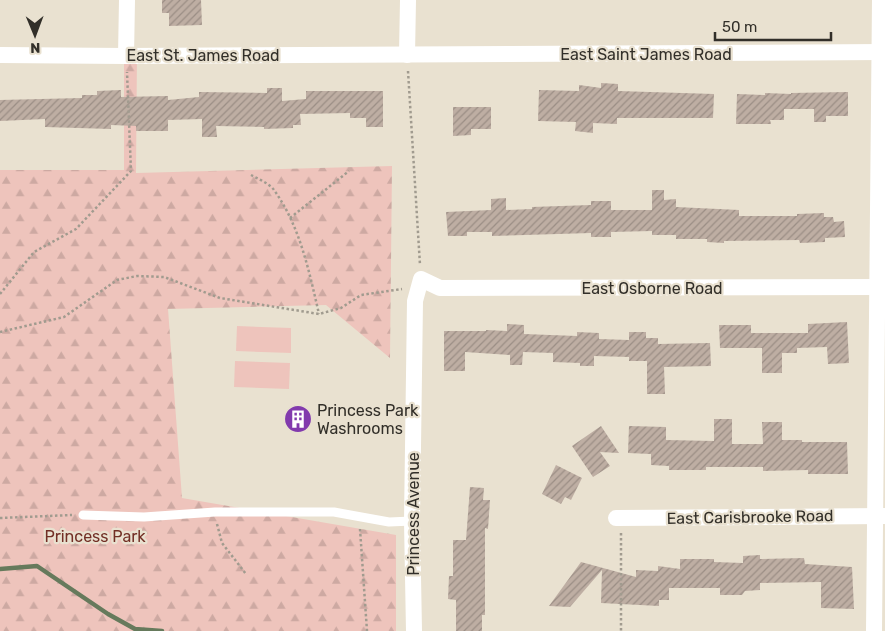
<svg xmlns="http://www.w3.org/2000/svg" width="885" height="631" font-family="Rubik,sans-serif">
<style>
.forest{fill:url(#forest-firs)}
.garden{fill:#eec4bc}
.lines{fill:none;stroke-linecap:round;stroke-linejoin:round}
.stream{stroke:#667a5c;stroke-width:4.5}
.building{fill:url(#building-hatch)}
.path{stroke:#a19b8f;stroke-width:2.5;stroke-dasharray:2.5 2.5;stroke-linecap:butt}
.lane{stroke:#fff;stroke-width:9}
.street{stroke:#fff;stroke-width:16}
.labels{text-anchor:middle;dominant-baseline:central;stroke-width:4.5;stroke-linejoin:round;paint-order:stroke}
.street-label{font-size:16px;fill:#322f29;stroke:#e9e1d0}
.poi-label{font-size:16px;fill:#322f29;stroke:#e9e1d0;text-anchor:start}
.park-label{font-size:16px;fill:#722f25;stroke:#e9e1d0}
</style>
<defs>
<pattern id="forest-firs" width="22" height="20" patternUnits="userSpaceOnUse" patternTransform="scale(1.25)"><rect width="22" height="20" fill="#eec4bc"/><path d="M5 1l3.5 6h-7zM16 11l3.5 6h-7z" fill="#cda9a2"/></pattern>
<pattern id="building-hatch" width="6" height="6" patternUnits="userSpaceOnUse" patternTransform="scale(1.25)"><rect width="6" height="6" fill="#beaea3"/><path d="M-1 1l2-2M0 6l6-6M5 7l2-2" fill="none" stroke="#9b8e85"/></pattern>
</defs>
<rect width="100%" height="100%" fill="#e9e1d0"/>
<path class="forest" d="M 124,53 L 137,53 L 136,173 L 392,166 L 390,358 L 326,305 L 168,309 L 182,498 L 396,535 L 396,631 L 0,631 L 0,170 L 124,170 Z"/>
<g class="garden">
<path d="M 237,326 L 291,328 L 291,353 L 236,351 Z"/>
<path d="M 235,361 L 290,363 L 289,389 L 234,387 Z"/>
</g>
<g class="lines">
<path class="stream" d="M 0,569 L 37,566 L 108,614 L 135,629 L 162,631"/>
</g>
<g class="building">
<path d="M 162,0 L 201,0 L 202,25 L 169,26 L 169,13 L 162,13 Z"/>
<path d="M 601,83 L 618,84 L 618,91 L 714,94 L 713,118 L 617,118 L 617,124 L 593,123 L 593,133 L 575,131 L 576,122 L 538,121 L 539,90 L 579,91 L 579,85 L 601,88 Z"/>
<path d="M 267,88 L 282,88 L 282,101 L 306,99 L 306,91 L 383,91 L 383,127 L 366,127 L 366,118 L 350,118 L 350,113 L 300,114 L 301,125 L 293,125 L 293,128 L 264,129 L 264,127 L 216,126 L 217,137 L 202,137 L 202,119 L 168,120 L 168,131 L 136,131 L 136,126 L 111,125 L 111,129 L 45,127 L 45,119 L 0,121 L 0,100 L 82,98 L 82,95 L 97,95 L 97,91 L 121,90 L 121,97 L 168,96 L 168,100 L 199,97 L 199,92 L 267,93 Z"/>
<path d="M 848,92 L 848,116 L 826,116 L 826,122 L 814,122 L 814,109 L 784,109 L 784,120 L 770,120 L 771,124 L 736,124 L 737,94 L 765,95 L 765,93 L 791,94 L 791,93 Z"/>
<path d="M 453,107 L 491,107 L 491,129 L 471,129 L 471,135 L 453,136 Z"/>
<path d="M 652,190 L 664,190 L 664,200 L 676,199 L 676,207 L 739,210 L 739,216 L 797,216 L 797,214 L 824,213 L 824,217 L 833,217 L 834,222 L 844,221 L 845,237 L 825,238 L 825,242 L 800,243 L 799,240 L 724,241 L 724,243 L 707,242 L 707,239 L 676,239 L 676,235 L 652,235 L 652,231 L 611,232 L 611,237 L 591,237 L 591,233 L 492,236 L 492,232 L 467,232 L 467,236 L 448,236 L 446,212 L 491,210 L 491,199 L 506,198 L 506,210 L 532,209 L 532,207 L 591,205 L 591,201 L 611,201 L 611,210 L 652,210 Z"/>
<path d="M 847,322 L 849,363 L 828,364 L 827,347 L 797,348 L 797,353 L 782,353 L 782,373 L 762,373 L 762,348 L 720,348 L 719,325 L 751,325 L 751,333 L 808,333 L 808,324 Z"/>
<path d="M 507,324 L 524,325 L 524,334 L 577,336 L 577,332 L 599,333 L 599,339 L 629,340 L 629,332 L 646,332 L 646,338 L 658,338 L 658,344 L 710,343 L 711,366 L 664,367 L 665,394 L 647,394 L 647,361 L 629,361 L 629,357 L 594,356 L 594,366 L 580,366 L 580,363 L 553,362 L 553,353 L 523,352 L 522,365 L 510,365 L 510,355 L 465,352 L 465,371 L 444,371 L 444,331 L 486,331 L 486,330 L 507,331 Z"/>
<path d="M 289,409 L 308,410 L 308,429 L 288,429 Z"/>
<path d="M 714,419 L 732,419 L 732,444 L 763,444 L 762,422 L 782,422 L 782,440 L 802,440 L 802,442 L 847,442 L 848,474 L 808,474 L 808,470 L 763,471 L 763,467 L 706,467 L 706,470 L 669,470 L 669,466 L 651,465 L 651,454 L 628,453 L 629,426 L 666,427 L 666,440 L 714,441 Z"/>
<path d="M 601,426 L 619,453 L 600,452 L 610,466 L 593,477 L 572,446 Z"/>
<path d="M 556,465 L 582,478 L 571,500 L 565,497 L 561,504 L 542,494 Z"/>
<path d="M 470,487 L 484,488 L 483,500 L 490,500 L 488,529 L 485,528 L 485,615 L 482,615 L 482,631 L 456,631 L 456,600 L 448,599 L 449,576 L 453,576 L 453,540 L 466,540 Z"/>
<path d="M 760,555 L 760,559 L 804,558 L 805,564 L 852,567 L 854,609 L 821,608 L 821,582 L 760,583 L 760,590 L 745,591 L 742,595 L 720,595 L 720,588 L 669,588 L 669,600 L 659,600 L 659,606 L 601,603 L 602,570 L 570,607 L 549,606 L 581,562 L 636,577 L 636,570 L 658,571 L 658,566 L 680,569 L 680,559 L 714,559 L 714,562 L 743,563 L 743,556 Z"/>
</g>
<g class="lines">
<g class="path">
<path d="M 408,71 L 420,265"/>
<path d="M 251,175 C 258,179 269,183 274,190 C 300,226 309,271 319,314"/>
<path d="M 290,218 L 349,171"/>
<path d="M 0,294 L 34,252 L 76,229 L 131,171 L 127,72"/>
<path d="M 0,332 L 64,317 L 117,280 L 137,276 L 164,277 L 220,298 L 319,314 L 341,308 L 361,295 L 402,289"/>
<path d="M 0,518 L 72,515"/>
<path d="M 217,524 L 222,543 L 246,574"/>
<path d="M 360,529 L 367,631"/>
<path d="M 621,533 L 621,631"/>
</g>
<path class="lane" d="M 83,515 L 144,517 L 215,512 L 334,512 L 389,522 L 412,521"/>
<g class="street">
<path d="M 0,55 L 126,56 L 885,52"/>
<path d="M 407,55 L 408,0"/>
<path d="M 126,56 L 127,0"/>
<path d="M 616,518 L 885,516"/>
<path d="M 414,631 L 412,521 L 415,301 L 421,279 L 440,288 L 885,287"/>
<path d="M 874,631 L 880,0"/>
</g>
</g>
<defs>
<g id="building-disc" transform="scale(1.4375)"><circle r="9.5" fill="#823aad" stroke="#e9e1d0"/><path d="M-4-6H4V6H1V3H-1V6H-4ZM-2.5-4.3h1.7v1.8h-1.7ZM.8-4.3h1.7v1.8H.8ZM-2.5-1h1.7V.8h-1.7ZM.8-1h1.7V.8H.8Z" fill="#fff"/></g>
</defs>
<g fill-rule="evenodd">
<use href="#building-disc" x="298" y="419"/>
</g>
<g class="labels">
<g class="street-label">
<text x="646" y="54">East Saint James Road</text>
<text x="203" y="55">East St. James Road</text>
<text x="652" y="288">East Osborne Road</text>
<text transform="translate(413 514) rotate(-90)">Princess Avenue</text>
<text transform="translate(750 517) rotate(-1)">East Carisbrooke Road</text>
</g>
<g class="poi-label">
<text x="317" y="410">Princess Park<tspan x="317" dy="18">Washrooms</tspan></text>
</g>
<g class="park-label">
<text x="95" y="536">Princess Park</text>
</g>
</g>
<g transform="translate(35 35) rotate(179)" stroke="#e9e1d0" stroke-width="4" paint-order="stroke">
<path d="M0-4L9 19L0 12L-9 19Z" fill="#322f29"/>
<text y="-8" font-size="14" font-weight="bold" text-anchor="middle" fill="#322f29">N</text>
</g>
<path d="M715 32v8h116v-8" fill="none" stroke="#322f29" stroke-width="2.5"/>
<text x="722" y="32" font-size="15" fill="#322f29" stroke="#e9e1d0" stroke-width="4" paint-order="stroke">50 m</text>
</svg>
